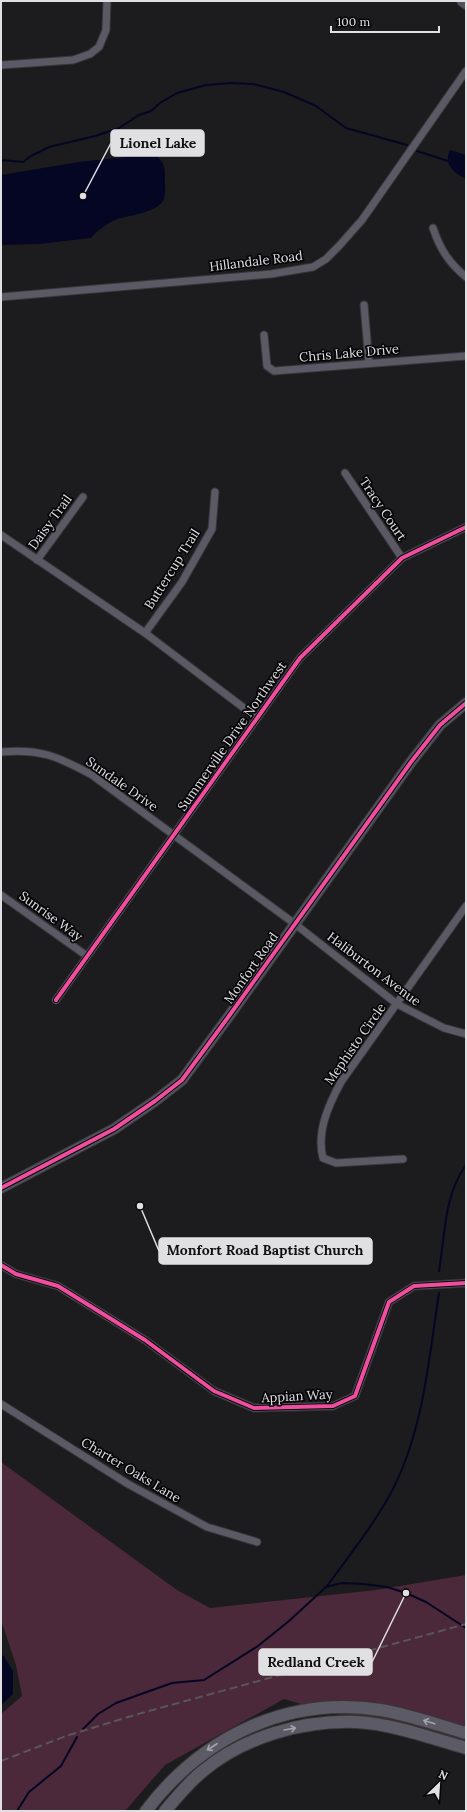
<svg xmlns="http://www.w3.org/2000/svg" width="467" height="1812" font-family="Lora,serif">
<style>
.green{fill:#4c283b}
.water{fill:#040623}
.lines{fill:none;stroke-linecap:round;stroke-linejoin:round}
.stream{stroke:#040623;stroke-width:2}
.street-casing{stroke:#373639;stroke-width:9}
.secondary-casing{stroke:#373639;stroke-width:12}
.primary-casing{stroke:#373639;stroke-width:14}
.street{stroke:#5a5964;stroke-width:7}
.secondary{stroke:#53525d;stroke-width:10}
.primary{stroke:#5c5a65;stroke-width:12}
.rail{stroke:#58565c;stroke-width:2;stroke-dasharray:8 4;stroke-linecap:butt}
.cycleway-casing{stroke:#060507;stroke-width:6}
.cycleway{stroke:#ef4d9e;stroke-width:4}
.oneway{stroke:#a5a3aa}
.labels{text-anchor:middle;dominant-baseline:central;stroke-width:3.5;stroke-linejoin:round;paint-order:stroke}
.street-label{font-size:13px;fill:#e0dfe2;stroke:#060507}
.leader{fill:none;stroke:#e0dfe2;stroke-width:1.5}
.callout-dot{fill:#e0dfe2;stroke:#060507;stroke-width:1.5}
.callout{fill:#e0dfe2;stroke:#e0dfe2;stroke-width:1.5}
.callout-label{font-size:14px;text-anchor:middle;font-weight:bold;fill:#111}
</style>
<rect width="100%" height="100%" fill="#1c1b1d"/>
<path class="green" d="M 1,1462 L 177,1590 L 210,1608 L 376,1590 L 466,1575 L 466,1749 L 440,1744 L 284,1699 L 165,1765 L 125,1811 L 1,1811 L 1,1714 L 22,1696 L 16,1665 L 1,1620 Z"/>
<g class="water">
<path d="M 450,150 L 466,155 L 466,179 C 454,173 443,164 450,150 Z"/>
<path d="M 153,154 C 161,158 165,165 165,174 C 164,183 167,192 163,201 C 156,212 132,215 121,218 C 112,220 97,230 91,238 L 39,244 L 1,245 L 1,175 L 79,162 Z"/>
<path d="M 3,1655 L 13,1671 L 13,1694 L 1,1705 L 1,1658 Z"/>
</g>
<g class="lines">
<g class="stream">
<path d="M 417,151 L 448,161"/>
<path d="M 1,160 L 23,162 L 31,156 L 49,147 L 95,136 L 119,128 L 139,115 L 151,111 L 160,103 L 177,93 L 206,85 L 231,83 L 253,84 L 284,92 L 316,106 L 346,128 L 407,145"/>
<path d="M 439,1271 C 445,1235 444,1195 466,1165"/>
<path d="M 327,1586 C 351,1553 377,1521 395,1485 C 424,1425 429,1357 439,1293"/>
<path d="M 83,1729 L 98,1714 L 116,1703 L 172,1683 L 204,1680 L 258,1646 L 289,1621 L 326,1587 L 342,1583 L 363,1584 L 387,1587 L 406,1593 L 426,1602 L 466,1628"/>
<path d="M 17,1811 L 29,1792 L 61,1766 L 77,1737"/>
</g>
<g class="street-casing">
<g id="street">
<path d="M 2,65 L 73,60 L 90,54 L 99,47 L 106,30 L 107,1"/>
<path d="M 433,228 C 440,249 449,263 466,277"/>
<path d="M 1,297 L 271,274 L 313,267 L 326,259 L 339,246 L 362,220 L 466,71"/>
<path d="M 364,305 L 369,363"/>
<path d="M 264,335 L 267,366 L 274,371 L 466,356"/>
<path d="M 345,473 L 402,558"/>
<path d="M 1,535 L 145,633 L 257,718"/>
<path d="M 37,560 L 83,497"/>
<path d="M 145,633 L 182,582 L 212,529 L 215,492"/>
<path d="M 1,752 C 40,748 59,757 92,775 L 295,924 L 397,1004 L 444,1028 L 466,1034"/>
<path d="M 1,895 L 87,956"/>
<path d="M 56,1000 L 300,658 L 402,558 L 466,527"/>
<path d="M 403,1159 L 336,1163 L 323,1158 C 316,1132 329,1104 341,1082 L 466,906"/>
<path d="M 1,1265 L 16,1274 L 58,1286 L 145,1340 L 214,1391 L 254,1408 L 333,1406 L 355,1396 L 389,1302 L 414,1286 L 466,1283"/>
<path d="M 1,1404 L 128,1484 L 207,1527 L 257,1542"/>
</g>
</g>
<g class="secondary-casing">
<g id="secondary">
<path d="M 462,1 L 466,4"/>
<path d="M 1,1188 L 114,1129 L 155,1101 L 182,1080 L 229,1016 L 411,762 L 440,725 L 466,703"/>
</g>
</g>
<g class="primary-casing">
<g id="primary">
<path d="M 146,1811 C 202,1737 288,1695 381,1710 C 410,1715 438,1725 466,1733"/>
<path d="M 165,1811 C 177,1797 188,1783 203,1771 C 243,1737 303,1720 356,1722 C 394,1724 430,1738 466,1748"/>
</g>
</g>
<use href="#street" class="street"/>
<use href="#secondary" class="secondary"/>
<use href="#primary" class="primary"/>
<path class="rail" d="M 1,1761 L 66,1736 L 138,1714 L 466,1624"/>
<g class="cycleway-casing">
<g id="cycleway">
<path d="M 56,1000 L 300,658 L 402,558 L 466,527"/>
<path d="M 1,1188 L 114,1129 L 155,1101 L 182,1080 L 229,1016 L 411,762 L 440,725 L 466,703"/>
<path d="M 1,1265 L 16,1274 L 58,1286 L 145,1340 L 214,1391 L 254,1408 L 333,1406 L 355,1396 L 389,1302 L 414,1286 L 466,1283"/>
</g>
</g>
<use href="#cycleway" class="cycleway"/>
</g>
<defs><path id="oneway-shaft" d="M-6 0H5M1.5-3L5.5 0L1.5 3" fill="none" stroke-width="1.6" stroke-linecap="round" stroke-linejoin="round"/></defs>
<g class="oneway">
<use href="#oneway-shaft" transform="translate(429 1722) rotate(-163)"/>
<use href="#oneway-shaft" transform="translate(290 1729) rotate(-10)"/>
<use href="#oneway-shaft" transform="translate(212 1747) rotate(147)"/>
</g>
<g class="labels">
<g class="street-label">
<text transform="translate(256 261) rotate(-7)">Hillandale Road</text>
<text transform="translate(349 353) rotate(-5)">Chris Lake Drive</text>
<text transform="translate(383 509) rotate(56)">Tracy Court</text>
<text transform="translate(50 522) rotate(-54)">Daisy Trail</text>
<text transform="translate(172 569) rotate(-58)">Buttercup Trail</text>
<text transform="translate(232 736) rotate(-55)">Summerville Drive Northwest</text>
<text transform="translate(122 784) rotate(35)">Sundale Drive</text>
<text transform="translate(51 916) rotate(36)">Sunrise Way</text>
<text transform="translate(251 968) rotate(-55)">Monfort Road</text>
<text transform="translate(374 969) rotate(37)">Haliburton Avenue</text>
<text transform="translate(355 1044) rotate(-55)">Mephisto Circle</text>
<text transform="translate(297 1396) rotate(-3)">Appian Way</text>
<text transform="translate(131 1470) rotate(31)">Charter Oaks Lane</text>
</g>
</g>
<path class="leader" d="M83 196L111 143M140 1206L159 1251M406 1593L372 1662"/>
<g class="callout-dot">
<circle cx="83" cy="196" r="4"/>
<circle cx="140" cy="1206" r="4"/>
<circle cx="406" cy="1593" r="4"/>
</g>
<g class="callout">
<rect x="111" y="130" width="93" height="26" rx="4"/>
<rect x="159" y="1238" width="213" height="26" rx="4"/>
<rect x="259" y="1649" width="113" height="26" rx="4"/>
</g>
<g class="callout-label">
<text x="158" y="148">Lionel Lake</text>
<text x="265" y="1255">Monfort Road Baptist Church</text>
<text x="316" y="1667">Redland Creek</text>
</g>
<rect width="467" height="1812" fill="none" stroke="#e0dfe2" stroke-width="4"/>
<g transform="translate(439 1784) rotate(25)" stroke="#060507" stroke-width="3" paint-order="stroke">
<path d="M0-3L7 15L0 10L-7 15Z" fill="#e0dfe2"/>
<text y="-6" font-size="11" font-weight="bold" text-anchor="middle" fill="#e0dfe2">N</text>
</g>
<path d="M331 26v6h108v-6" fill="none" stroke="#e0dfe2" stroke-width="2"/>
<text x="337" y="26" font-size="12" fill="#e0dfe2" stroke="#060507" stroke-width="3" paint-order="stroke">100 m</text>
</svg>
